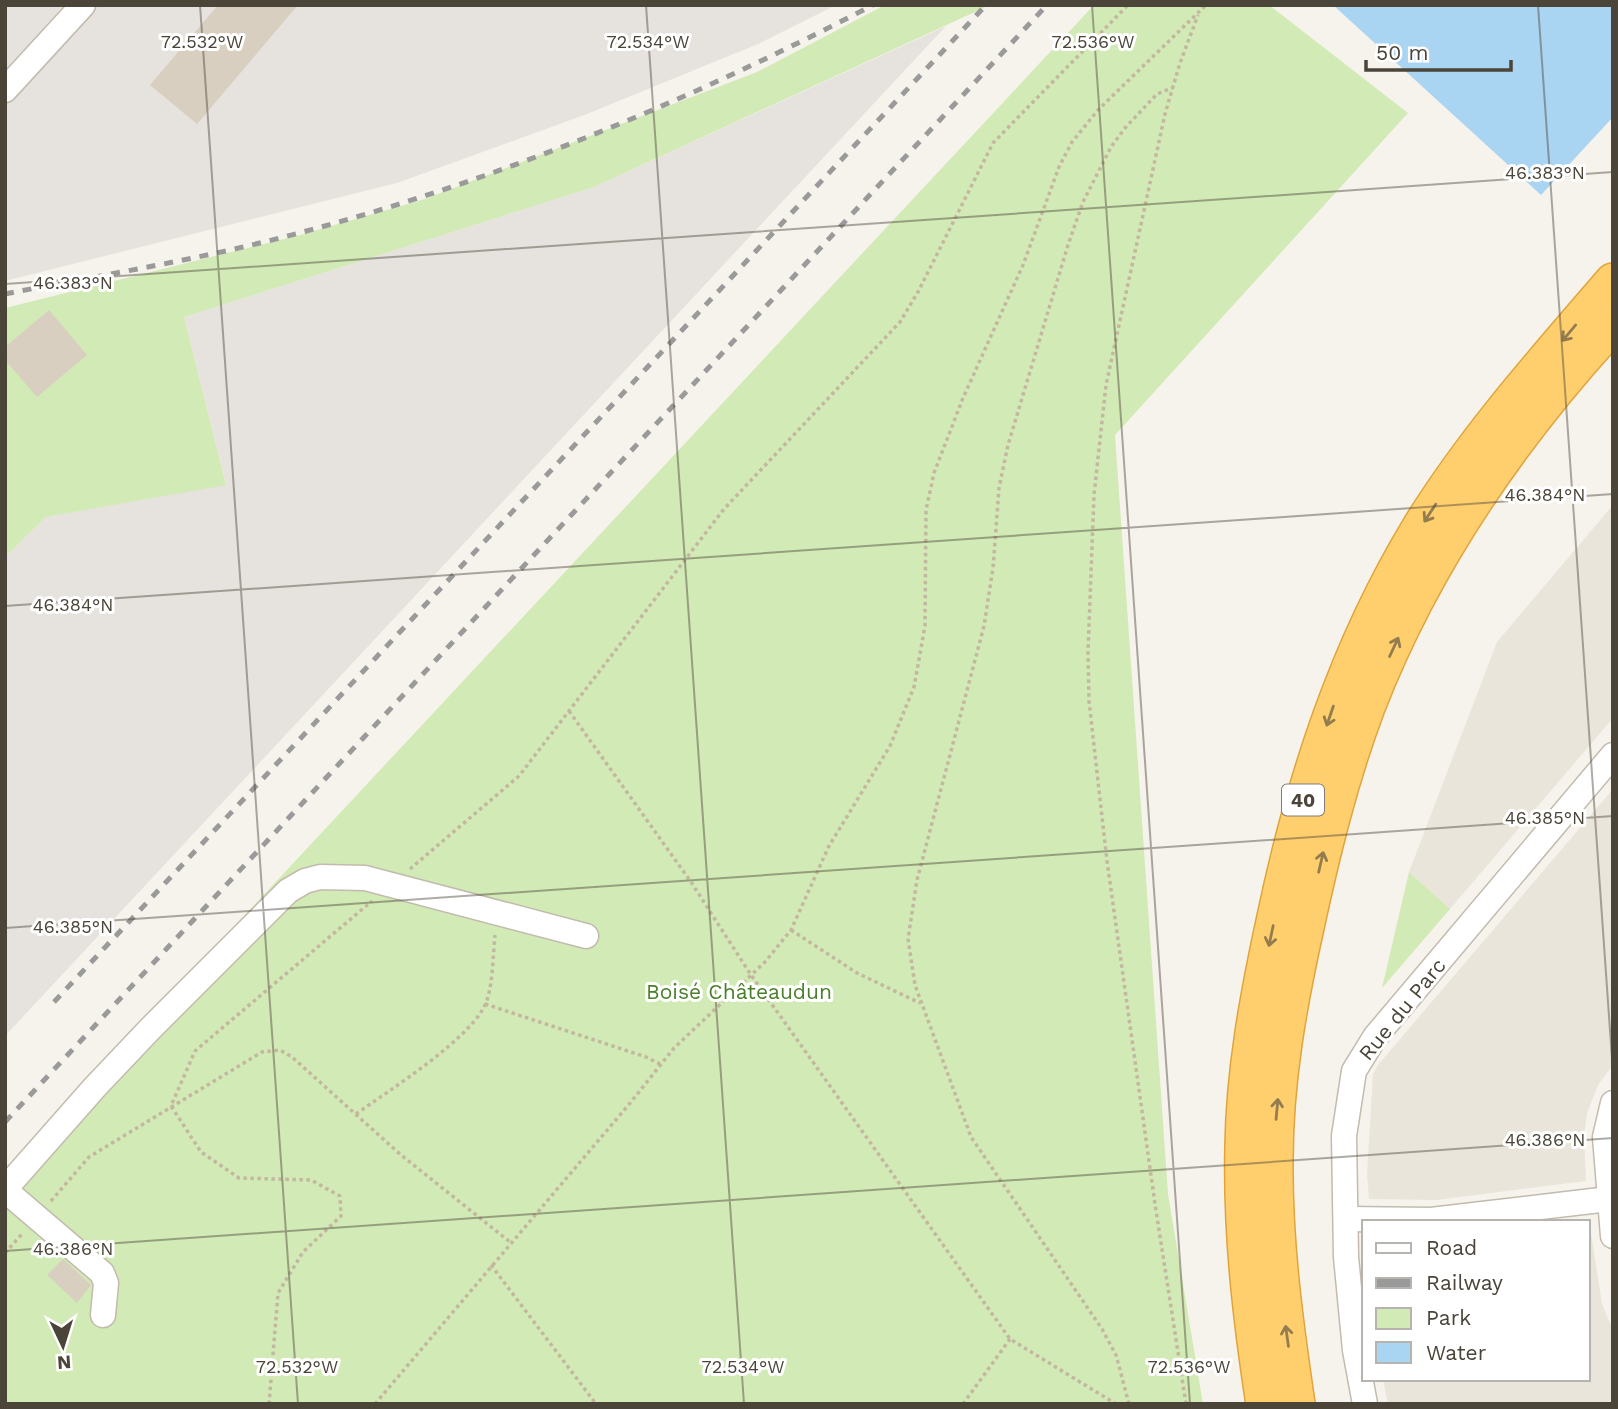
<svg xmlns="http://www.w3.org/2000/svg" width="1618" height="1409" font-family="'Work Sans',sans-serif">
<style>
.residential{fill:#eae5da}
.industrial{fill:#e6e2dd}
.green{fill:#d2eab5}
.water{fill:#a9d4f2}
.building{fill:#d8cfc1}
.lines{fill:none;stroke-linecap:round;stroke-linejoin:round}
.minor-casing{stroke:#c2bbae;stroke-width:27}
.highway-casing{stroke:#e0a43c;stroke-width:38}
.path{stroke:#c4b79f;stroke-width:3.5;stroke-dasharray:3.5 3.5;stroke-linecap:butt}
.minor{stroke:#fff;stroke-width:24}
.highway{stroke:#ffcf6e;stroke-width:35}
.rail{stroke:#9a9a9a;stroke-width:5;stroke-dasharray:9 9;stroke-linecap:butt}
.oneway{stroke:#937c4e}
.ticks{fill:none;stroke:#4b4439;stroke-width:2;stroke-opacity:0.45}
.labels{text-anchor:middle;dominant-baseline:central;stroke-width:6;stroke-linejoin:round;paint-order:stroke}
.shield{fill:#fff;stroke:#817c74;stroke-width:2}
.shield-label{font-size:19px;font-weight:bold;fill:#4b4439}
.park-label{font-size:21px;fill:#4a7f2a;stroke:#fff}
.street-label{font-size:21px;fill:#4b4439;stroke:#fff}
.ticks-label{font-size:18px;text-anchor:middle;fill:#4b4439;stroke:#fff;stroke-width:6;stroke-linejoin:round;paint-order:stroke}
</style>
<rect width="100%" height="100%" fill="#f6f3ec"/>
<g class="residential">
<path d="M 1613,505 L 1613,718 L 1450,909 L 1409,872 L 1497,642 Z"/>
<path d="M 1613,789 L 1613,1065 L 1598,1085 L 1587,1113 L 1584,1136 L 1586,1181 L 1436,1200 L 1369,1199 L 1367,1174 L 1373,1074 L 1378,1065 Z"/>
<path d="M 1589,1220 L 1602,1304 L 1613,1330 L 1613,1404 L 1388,1404 L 1383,1379 L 1588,1379 L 1588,1222 L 1580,1222 Z"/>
</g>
<g class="industrial">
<path d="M 5,5 L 836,5 L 758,44 L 587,114 L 397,183 L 5,281 Z"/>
<path d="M 946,26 L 5,1036 L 5,557 L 46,517 L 226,484 L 184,317 L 594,187 Z"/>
</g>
<g class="green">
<path d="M 885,5 L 990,5 L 594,187 L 184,317 L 226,485 L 46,517 L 5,557 L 5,308 L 300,235 L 425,199 L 757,72 Z"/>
<path d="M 1094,5 L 1269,5 L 1408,113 L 1115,435 L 1168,1194 L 1203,1404 L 5,1404 L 5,1172 Z"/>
<path d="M 1409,872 L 1450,909 L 1382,988 Z"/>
</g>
<path class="water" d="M 1333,5 L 1613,5 L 1613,117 L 1541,195 Z"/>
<g class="building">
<path d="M 218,5 L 298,5 L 197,124 L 150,85 Z"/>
<path d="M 49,310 L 87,355 L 37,397 L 5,360 L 5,347 Z"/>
<path d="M 63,1259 L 91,1285 L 77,1303 L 47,1275 Z"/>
</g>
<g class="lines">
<g class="minor-casing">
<g id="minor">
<path d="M 5,90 L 83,5"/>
<path d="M 1613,1103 L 1605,1137 L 1613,1236"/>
<path d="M 5,1189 L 95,1087 L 151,1028 L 288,891 L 305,881 L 320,877 L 365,878 L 586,936"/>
<path d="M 5,1190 L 102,1273 L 106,1283 L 103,1315"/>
<path d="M 1346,1219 L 1431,1220 L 1609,1199"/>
<path d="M 1365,1404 L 1355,1350 L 1346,1257 L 1344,1136 L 1354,1071 L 1375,1037 L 1613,755"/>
</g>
</g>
<g class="highway-casing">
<g id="highway">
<path d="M 1264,1404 C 1251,1319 1241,1234 1243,1147 C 1244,1071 1258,996 1274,922 C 1303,783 1346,649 1420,527 C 1475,438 1545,360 1613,281"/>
<path d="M 1297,1404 C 1285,1323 1274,1241 1275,1159 C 1275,1081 1289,1003 1306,927 C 1322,853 1340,779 1367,707 C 1422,565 1510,437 1613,325"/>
</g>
</g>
<g class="path">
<path d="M 569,711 L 691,882 L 751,975 L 1010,1339 L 1116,1404"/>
<path d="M 410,869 L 519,776 L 724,509 L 900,322 L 918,292 L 993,143 L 1128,5"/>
<path d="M 791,930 L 857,973 L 920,1003"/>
<path d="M 485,1004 L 646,1057 L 660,1064"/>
<path d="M 356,1114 C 388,1091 476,1036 487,1000 C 493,982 493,954 495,935"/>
<path d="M 51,1201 L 89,1157 L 262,1052 L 280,1050 L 292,1057 L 401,1155 L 510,1242"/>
<path d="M 5,1253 L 23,1233"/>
<path d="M 491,1265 L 596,1404"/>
<path d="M 269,1404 L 278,1293 L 303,1252 L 341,1216 L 340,1196 L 311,1180 L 239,1178 L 201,1152 L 171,1106 L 195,1051 L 372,901"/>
<path d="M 375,1404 L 631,1102 L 674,1048 L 765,962 L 791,930 L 829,846 L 890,746 L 914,687 L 925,626 L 926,510 L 934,473 L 963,398 L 1023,265 L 1059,167 L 1072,142 L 1098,110 L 1206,5"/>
<path d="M 963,1404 L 1010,1339"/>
<path d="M 1129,1404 L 1116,1355 L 1102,1329 L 971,1137 L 915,985 L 908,939 L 917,880 L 984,626 L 993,568 L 999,488 L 1008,445 L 1068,245 L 1083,202 L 1111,147 L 1125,128 L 1157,94 L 1172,88"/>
<path d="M 1186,1404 L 1155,1204 L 1107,861 L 1089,701 L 1088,652 L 1094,495 L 1106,385 L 1165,114 L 1180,63 L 1198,15"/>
</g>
<use href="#minor" class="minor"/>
<use href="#highway" class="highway"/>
<g class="rail">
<path d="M 5,294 C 91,277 179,263 264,242 C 480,188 677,107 873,5"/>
<path d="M 54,1002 L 986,5"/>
<path d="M 5,1122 L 1047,5"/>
</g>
</g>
<defs><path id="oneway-shaft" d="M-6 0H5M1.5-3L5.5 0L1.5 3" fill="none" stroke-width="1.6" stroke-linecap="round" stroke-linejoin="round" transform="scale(1.75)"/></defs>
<g class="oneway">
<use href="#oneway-shaft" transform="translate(1569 333) rotate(130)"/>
<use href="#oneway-shaft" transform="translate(1430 513) rotate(123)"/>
<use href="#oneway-shaft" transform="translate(1394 647) rotate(-65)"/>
<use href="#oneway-shaft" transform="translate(1330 716) rotate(109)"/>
<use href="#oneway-shaft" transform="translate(1321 862) rotate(-77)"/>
<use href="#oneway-shaft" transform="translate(1271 936) rotate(102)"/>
<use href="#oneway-shaft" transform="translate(1277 1109) rotate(-85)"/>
<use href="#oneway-shaft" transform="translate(1287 1336) rotate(-98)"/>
</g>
<path class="ticks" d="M 200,5 L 298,1404M 646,5 L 744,1404M 1092,5 L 1190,1404M 1538,5 L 1613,1073M 5,284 L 1613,172M 5,606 L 1613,494M 5,928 L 1613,816M 5,1251 L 1613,1138"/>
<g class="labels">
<rect class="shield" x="1282" y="784.5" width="42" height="31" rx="5"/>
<g class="shield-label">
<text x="1303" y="800">40</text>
</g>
<g class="park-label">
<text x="739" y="991">Boisé Châteaudun</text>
</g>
<g class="street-label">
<text transform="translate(1402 1009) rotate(-51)">Rue du Parc</text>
</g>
</g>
<g class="ticks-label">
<text x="202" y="48">72.532°W</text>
<text x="648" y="48">72.534°W</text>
<text x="1093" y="48">72.536°W</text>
<text x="1545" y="179">46.383°N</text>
<text x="73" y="289">46.383°N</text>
<text x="1545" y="501">46.384°N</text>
<text x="73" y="611">46.384°N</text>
<text x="1545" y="824">46.385°N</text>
<text x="73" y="933">46.385°N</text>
<text x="1545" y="1146">46.386°N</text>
<text x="73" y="1255">46.386°N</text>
<text x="297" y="1373">72.532°W</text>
<text x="743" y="1373">72.534°W</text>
<text x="1189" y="1373">72.536°W</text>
</g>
<rect width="1618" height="1409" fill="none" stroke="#4b4439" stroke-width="14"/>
<rect x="1362" y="1220" width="228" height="161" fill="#ffffff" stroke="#b7b4b0" stroke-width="2"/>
<rect x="1376" y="1243" width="35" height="10" fill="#ffffff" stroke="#b7b4b0" stroke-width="2"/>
<text x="1426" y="1255" font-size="21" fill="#4b4439">Road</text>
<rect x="1376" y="1278" width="35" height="10" fill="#9a9a9a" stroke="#b7b4b0" stroke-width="2"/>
<text x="1426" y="1290" font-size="21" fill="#4b4439">Railway</text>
<rect x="1376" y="1308" width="35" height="21" fill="#d2eab5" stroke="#b7b4b0" stroke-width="2"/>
<text x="1426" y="1325" font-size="21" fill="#4b4439">Park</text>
<rect x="1376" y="1342" width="35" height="21" fill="#a9d4f2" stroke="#b7b4b0" stroke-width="2"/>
<text x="1426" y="1360" font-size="21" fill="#4b4439">Water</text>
<g transform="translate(63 1346) rotate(176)" stroke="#ffffff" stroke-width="5" paint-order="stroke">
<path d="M0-5L12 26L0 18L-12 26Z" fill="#4b4439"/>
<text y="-10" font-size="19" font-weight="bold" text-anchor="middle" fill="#4b4439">N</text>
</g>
<path d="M1366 60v10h145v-10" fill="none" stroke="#4b4439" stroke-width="3.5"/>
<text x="1376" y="60" font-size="21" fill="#4b4439" stroke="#ffffff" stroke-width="5" paint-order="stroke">50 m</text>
</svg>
